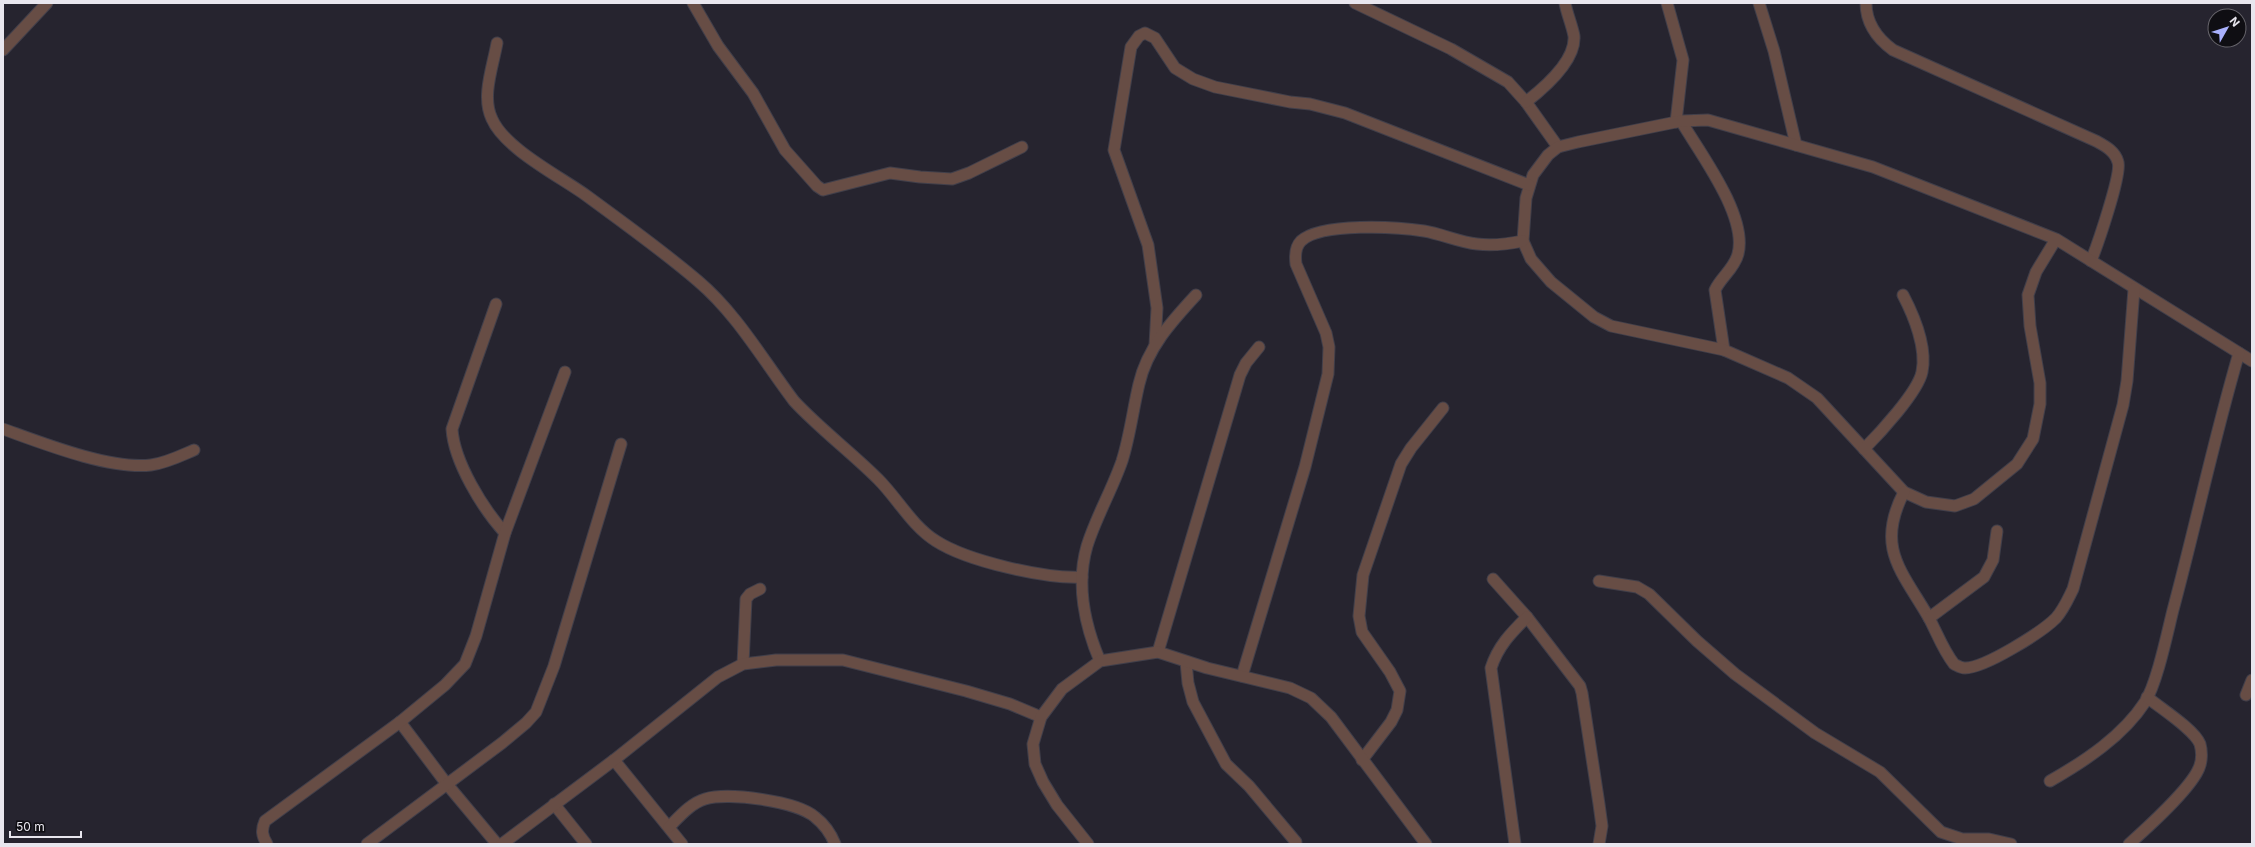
<svg xmlns="http://www.w3.org/2000/svg" width="2255" height="847" font-family="Inter,sans-serif">
<style>
.lines{fill:none;stroke-linecap:round;stroke-linejoin:round}
.minor-casing{stroke:#413f4a;stroke-width:13}
.minor{stroke:#674d45;stroke-width:11}
</style>
<rect width="100%" height="100%" fill="#26242f"/>
<g class="lines">
<g class="minor-casing">
<g id="minor">
<path d="M 693,3 L 718,46 L 753,93 L 785,150 L 817,186 L 823,190 L 890,173 L 920,177 L 952,179 L 969,173 L 1022,147"/>
<path d="M 1355,3 L 1451,49 L 1508,82 L 1526,102 L 1558,147"/>
<path d="M 1667,3 L 1683,60 L 1676,122"/>
<path d="M 1759,3 L 1774,51 L 1796,145"/>
<path d="M 1866,3 C 1866,23 1878,39 1893,50 L 2096,141 C 2105,146 2115,151 2118,162 C 2122,174 2097,246 2091,261"/>
<path d="M 497,43 C 493,66 481,97 492,119 C 505,149 561,177 587,196 C 625,224 663,251 698,281 C 737,314 763,360 794,401 C 820,429 851,452 878,479 C 898,499 912,526 936,541 C 967,561 1045,579 1082,577"/>
<path d="M 3,50 L 47,3"/>
<path d="M 1526,102 C 1544,88 1576,61 1574,36 C 1572,25 1567,14 1565,3"/>
<path d="M 1681,121 C 1700,153 1748,216 1738,254 C 1734,269 1721,277 1715,290 L 1724,350"/>
<path d="M 2056,239 L 2036,272 L 2028,295 L 2030,326 L 2040,383 L 2040,404 L 2033,439 L 2017,464 L 1974,499 L 1955,506 L 1926,502 L 1904,492 L 1817,398 L 1788,378 L 1724,350 L 1611,326 L 1594,317 L 1551,282 L 1531,259 L 1523,241 L 1526,198 L 1533,175 L 1548,155 L 1558,147 L 1578,142 L 1681,121 L 1708,120 L 1873,167 L 2056,239 L 2252,361"/>
<path d="M 496,304 L 452,429 C 454,462 483,509 505,533"/>
<path d="M 1155,345 L 1157,308 L 1148,245 L 1114,150 L 1131,47 L 1139,36 L 1145,33 L 1155,38 L 1175,68 L 1193,79 L 1215,87 L 1290,102 L 1310,104 L 1345,113 L 1529,185"/>
<path d="M 3,429 C 42,443 110,470 151,465 C 166,463 180,456 194,450"/>
<path d="M 1864,449 C 1879,434 1918,392 1922,372 C 1927,348 1914,316 1903,295"/>
<path d="M 1904,492 C 1875,548 1902,571 1929,618 C 1937,633 1943,650 1954,664 C 1958,666 1961,668 1965,668 C 1985,668 2042,632 2056,618 C 2064,609 2068,599 2073,589 L 2123,405 L 2127,381 L 2134,289"/>
<path d="M 1493,579 L 1527,617 L 1580,686 L 1582,693 L 1599,804 L 1602,826 L 1599,844"/>
<path d="M 1599,581 L 1637,587 L 1649,594 L 1697,641 L 1735,674 L 1815,733 L 1880,772 L 1941,832 L 1962,839 L 1989,839 L 2011,844"/>
<path d="M 1929,618 L 1984,577 L 1993,560 L 1997,531"/>
<path d="M 1158,652 L 1240,375 L 1246,363 L 1259,347"/>
<path d="M 1100,661 C 1085,626 1076,584 1087,546 C 1096,517 1112,490 1122,461 C 1130,436 1133,409 1139,384 C 1147,348 1172,321 1196,295"/>
<path d="M 1186,662 L 1188,683 L 1193,702 L 1226,764 L 1249,786 L 1296,842"/>
<path d="M 743,664 L 746,599 L 750,594 L 760,589"/>
<path d="M 1242,676 L 1305,467 L 1328,374 L 1329,347 L 1326,333 L 1296,264 C 1295,256 1295,247 1301,241 C 1321,222 1398,227 1424,231 C 1442,234 1459,242 1477,244 C 1492,246 1508,244 1523,241"/>
<path d="M 2246,695 L 2252,680"/>
<path d="M 400,722 L 446,783 L 497,844"/>
<path d="M 614,760 L 682,844"/>
<path d="M 1362,760 L 1391,722 L 1397,710 L 1400,691 L 1390,672 L 1362,632 L 1359,616 L 1363,575 L 1401,464 L 1411,448 L 1443,408"/>
<path d="M 2050,781 C 2085,761 2123,736 2145,702 C 2157,683 2167,634 2173,610 C 2196,524 2214,438 2239,353"/>
<path d="M 554,804 L 586,844"/>
<path d="M 669,827 C 679,817 691,803 705,799 C 728,792 797,801 815,817 C 824,824 831,834 835,844"/>
<path d="M 267,844 C 262,836 261,830 265,821 L 400,722 L 445,685 L 465,664 L 476,636 L 505,533 L 565,372"/>
<path d="M 367,844 L 502,743 L 526,723 L 536,712 L 554,666 L 621,444"/>
<path d="M 502,844 L 614,760 L 718,677 L 743,664 L 776,660 L 843,660 L 966,691 L 1010,704 L 1041,717"/>
<path d="M 1088,844 L 1057,805 L 1043,782 L 1035,764 L 1033,744 L 1041,717 L 1062,689 L 1100,661 L 1158,652 L 1207,668 L 1290,688 L 1311,698 L 1331,717 L 1426,844"/>
<path d="M 1515,844 L 1491,668 C 1498,646 1511,633 1527,617"/>
<path d="M 2129,844 C 2146,829 2191,788 2199,768 C 2202,761 2202,751 2200,744 C 2194,729 2160,708 2147,697"/>
</g>
</g>
<use href="#minor" class="minor"/>
</g>
<rect width="2255" height="847" fill="none" stroke="#e8e6ee" stroke-width="8"/>
<g transform="translate(2227 28) rotate(51)"><circle r="19" fill="#0f0e13" stroke="#66646b"/>
<path d="M0-3L7 15L0 10L-7 15Z" fill="#a9b0fc"/>
<text y="-6" font-size="11" font-weight="bold" text-anchor="middle" fill="#e8e6ee">N</text>
</g>
<path d="M10 831v6h71v-6" fill="none" stroke="#e8e6ee" stroke-width="2"/>
<text x="16" y="831" font-size="12" fill="#e8e6ee" stroke="#0f0e13" stroke-width="3" paint-order="stroke">50 m</text>
</svg>
